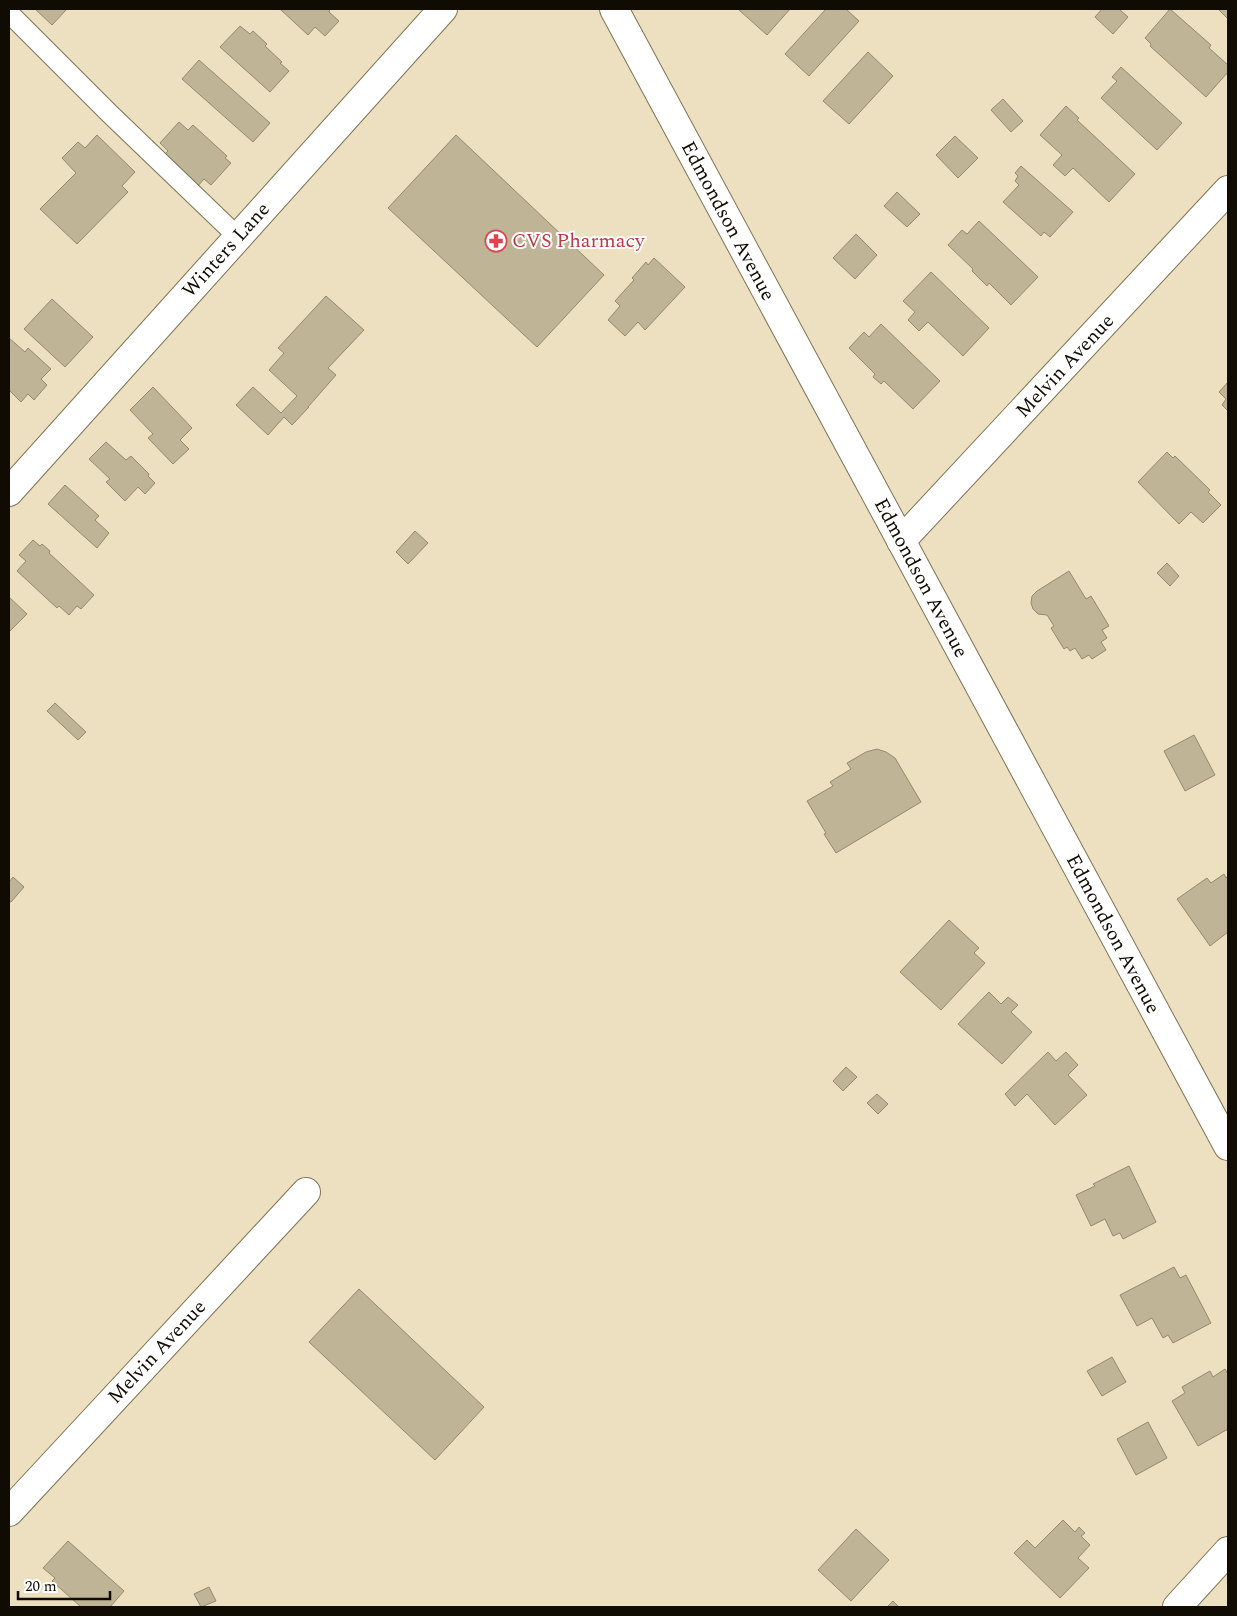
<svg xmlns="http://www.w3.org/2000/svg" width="1237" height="1616" font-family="Spectral,serif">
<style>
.building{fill:#bfb495;stroke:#94896b}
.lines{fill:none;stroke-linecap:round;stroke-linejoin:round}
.service-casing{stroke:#7d7355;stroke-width:21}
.minor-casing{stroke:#7d7355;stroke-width:30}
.tertiary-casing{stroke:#7d7355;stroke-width:30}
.secondary-casing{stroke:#7d7355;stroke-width:30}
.service{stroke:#fff;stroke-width:19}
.minor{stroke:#fff;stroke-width:28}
.tertiary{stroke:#fff;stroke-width:28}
.secondary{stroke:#fff;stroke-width:28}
.labels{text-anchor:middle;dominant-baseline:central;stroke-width:4;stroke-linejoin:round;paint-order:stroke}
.street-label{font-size:20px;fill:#100c03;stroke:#fff}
.health-label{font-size:20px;fill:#be3a42;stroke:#fff;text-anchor:start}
</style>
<rect width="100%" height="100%" fill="#ece0c0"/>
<g class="building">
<path d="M 35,9 L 65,9 L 66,10 L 52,25 Z"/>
<path d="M 280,9 L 330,9 L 329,12 L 339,21 L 325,36 L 315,27 L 308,35 Z"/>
<path d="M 741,9 L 790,9 L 767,35 L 739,10 Z"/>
<path d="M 826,9 L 846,9 L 859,21 L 809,76 L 785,54 Z"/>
<path d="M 1102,9 L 1119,9 L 1128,17 L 1113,34 L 1095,17 Z"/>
<path d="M 1170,9 L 1211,45 L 1209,48 L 1228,65 L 1228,72 L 1206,97 L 1150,46 L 1151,44 L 1145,38 Z"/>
<path d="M 1218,9 L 1228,9 L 1228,19 Z"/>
<path d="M 240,26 L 250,34 L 253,31 L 267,44 L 265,46 L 282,62 L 280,63 L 289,71 L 270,92 L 220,47 Z"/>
<path d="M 868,52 L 893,76 L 849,124 L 823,101 Z"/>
<path d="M 199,60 L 270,123 L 253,142 L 182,79 Z"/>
<path d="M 1121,67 L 1182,123 L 1157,150 L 1101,98 L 1117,81 L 1112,77 Z"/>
<path d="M 1003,99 L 1023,121 L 1011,132 L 991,110 Z"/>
<path d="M 1066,106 L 1079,118 L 1077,120 L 1135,174 L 1109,202 L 1073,168 L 1065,176 L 1053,165 L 1062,155 L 1040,135 Z"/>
<path d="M 179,122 L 188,130 L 193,125 L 227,156 L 225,158 L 231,163 L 211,185 L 204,179 L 197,187 L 163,156 L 168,151 L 160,143 Z"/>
<path d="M 97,135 L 135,172 L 122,186 L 128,192 L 77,244 L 40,209 L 76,173 L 62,158 L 78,142 L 85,148 Z"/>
<path d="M 456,135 L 604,275 L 537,347 L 388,208 Z"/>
<path d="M 955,136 L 978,158 L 958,178 L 936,155 Z"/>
<path d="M 1021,166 L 1073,212 L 1050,237 L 1044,232 L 1041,236 L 1003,202 L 1019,185 L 1015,181 L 1018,176 L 1015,173 Z"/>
<path d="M 897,192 L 920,214 L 907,227 L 884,206 Z"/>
<path d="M 979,221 L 1038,277 L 1011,305 L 989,283 L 987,286 L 972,271 L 973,269 L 948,245 L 962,230 L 967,234 Z"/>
<path d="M 856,234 L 877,255 L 855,279 L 833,258 Z"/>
<path d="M 654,258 L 685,287 L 645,330 L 638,322 L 625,336 L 608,320 L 620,306 L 615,301 L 634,280 L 632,278 L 646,262 L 648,265 Z"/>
<path d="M 931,272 L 989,328 L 963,356 L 928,322 L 919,331 L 908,320 L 915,312 L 903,301 Z"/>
<path d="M 326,296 L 364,330 L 328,368 L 336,375 L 308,407 L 309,407 L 292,425 L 284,417 L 268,435 L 236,405 L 253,387 L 281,413 L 297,396 L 269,370 L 284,353 L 278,348 Z"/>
<path d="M 52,299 L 93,337 L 65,367 L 24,329 Z"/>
<path d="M 881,324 L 940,381 L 913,409 L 884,381 L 881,384 L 873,377 L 875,374 L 849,348 L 864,332 L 869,337 Z"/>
<path d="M 9,338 L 25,352 L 28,348 L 51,369 L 41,379 L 47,385 L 34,400 L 28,394 L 21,402 L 9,390 Z"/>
<path d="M 1228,382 L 1228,411 L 1222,405 L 1226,399 L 1219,392 Z"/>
<path d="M 153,387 L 192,428 L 180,440 L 189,449 L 173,464 L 148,438 L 153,434 L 130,410 Z"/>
<path d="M 106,442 L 126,460 L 131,456 L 149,474 L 148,476 L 155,483 L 145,494 L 138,487 L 125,501 L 106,482 L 110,479 L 89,459 Z"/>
<path d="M 1167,452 L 1173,458 L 1175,456 L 1210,490 L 1208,492 L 1221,505 L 1203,523 L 1191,512 L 1179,524 L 1138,482 Z"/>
<path d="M 65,485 L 99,516 L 95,520 L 109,533 L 97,548 L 48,504 Z"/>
<path d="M 415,531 L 428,543 L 408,564 L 396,552 Z"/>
<path d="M 33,540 L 40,546 L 42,544 L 50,551 L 49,553 L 94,595 L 81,609 L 77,606 L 69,615 L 59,606 L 57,608 L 17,571 L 26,561 L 19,555 Z"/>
<path d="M 1167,563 L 1179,576 L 1170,586 L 1157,573 Z"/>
<path d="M 1069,571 L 1086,599 L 1091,596 L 1109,626 L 1102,630 L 1107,638 L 1101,642 L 1106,650 L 1092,659 L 1089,655 L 1082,659 L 1075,648 L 1070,651 L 1067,647 L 1064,649 L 1051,628 L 1054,626 L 1047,615 L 1038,614 L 1033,609 L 1031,603 L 1032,596 L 1037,591 Z"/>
<path d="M 9,597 L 27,614 L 10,631 L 9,629 Z"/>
<path d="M 55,703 L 86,732 L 78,740 L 47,711 Z"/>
<path d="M 1194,735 L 1215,775 L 1185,791 L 1164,751 Z"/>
<path d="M 877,749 L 886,752 L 895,758 L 921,802 L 836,853 L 824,834 L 826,833 L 807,801 L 833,786 L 830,782 L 851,769 L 847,763 L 866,752 Z"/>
<path d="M 1224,874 L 1226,878 L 1228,876 L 1228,932 L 1210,946 L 1177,899 L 1207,878 L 1211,883 Z"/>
<path d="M 13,877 L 24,887 L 11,902 L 9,901 L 9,882 Z"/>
<path d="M 949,920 L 979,948 L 974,953 L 985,963 L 941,1010 L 900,972 Z"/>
<path d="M 989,992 L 1001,1004 L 1008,997 L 1018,1005 L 1011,1012 L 1032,1032 L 1002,1064 L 958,1024 Z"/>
<path d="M 1048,1052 L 1056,1061 L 1066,1052 L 1078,1065 L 1068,1075 L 1087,1095 L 1055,1125 L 1027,1094 L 1015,1106 L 1005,1094 Z"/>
<path d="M 846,1067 L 857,1077 L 843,1091 L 833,1081 Z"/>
<path d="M 877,1094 L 888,1104 L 878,1114 L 867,1103 Z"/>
<path d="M 1129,1166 L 1156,1222 L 1123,1239 L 1120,1233 L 1113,1236 L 1105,1219 L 1091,1226 L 1076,1195 L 1095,1186 L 1093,1184 Z"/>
<path d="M 1174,1267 L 1180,1278 L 1186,1275 L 1211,1323 L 1173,1343 L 1168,1335 L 1163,1338 L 1152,1318 L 1137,1326 L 1120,1295 Z"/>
<path d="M 359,1289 L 484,1407 L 435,1460 L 309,1342 Z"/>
<path d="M 1112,1357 L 1126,1382 L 1102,1396 L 1087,1371 Z"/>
<path d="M 1225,1369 L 1228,1374 L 1228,1429 L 1198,1446 L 1172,1401 L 1185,1393 L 1182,1387 L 1210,1371 L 1213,1377 Z"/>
<path d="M 1148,1422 L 1167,1458 L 1136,1475 L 1117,1439 Z"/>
<path d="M 1063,1520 L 1075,1532 L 1079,1527 L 1085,1533 L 1081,1536 L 1090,1545 L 1078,1558 L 1089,1568 L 1060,1598 L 1014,1553 L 1027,1540 L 1035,1548 Z"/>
<path d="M 856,1529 L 889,1560 L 851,1601 L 818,1570 Z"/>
<path d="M 68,1541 L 124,1591 L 110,1607 L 81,1607 L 52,1581 L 55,1578 L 43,1568 Z"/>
<path d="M 209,1587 L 216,1601 L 201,1607 L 194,1594 Z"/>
<path d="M 893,1601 L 899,1607 L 887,1607 Z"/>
</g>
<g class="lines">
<g class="service-casing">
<path id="service" d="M 9,13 L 109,113 L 238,237"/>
</g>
<g class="minor-casing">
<g id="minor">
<path d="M 901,541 L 1228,190"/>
<path d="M 9,1512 L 306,1192"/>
<path d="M 1177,1607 L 1228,1551"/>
</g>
</g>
<g class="tertiary-casing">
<path id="tertiary" d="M 9,492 L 443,9"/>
</g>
<g class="secondary-casing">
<path id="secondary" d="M 614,9 L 1228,1146"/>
</g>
<use href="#service" class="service"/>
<use href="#minor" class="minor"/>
<use href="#tertiary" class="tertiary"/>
<use href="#secondary" class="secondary"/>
</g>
<defs>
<g id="pharmacy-ring" transform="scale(1.125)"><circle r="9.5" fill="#fff" stroke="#e0444e" stroke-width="1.5"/><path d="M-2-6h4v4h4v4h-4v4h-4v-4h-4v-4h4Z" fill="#e0444e"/></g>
</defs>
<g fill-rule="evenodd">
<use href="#pharmacy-ring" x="496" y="241"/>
</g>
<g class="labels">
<g class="street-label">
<text transform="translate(728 221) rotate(62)">Edmondson Avenue</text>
<text transform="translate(226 250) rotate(-48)">Winters Lane</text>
<text transform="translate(1065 366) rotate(-47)">Melvin Avenue</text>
<text transform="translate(921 578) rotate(62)">Edmondson Avenue</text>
<text transform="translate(1113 934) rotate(62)">Edmondson Avenue</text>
<text transform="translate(157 1352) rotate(-47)">Melvin Avenue</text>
</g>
<g class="health-label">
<text x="512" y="241">CVS Pharmacy</text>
</g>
</g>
<rect width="1237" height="1616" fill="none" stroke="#100c03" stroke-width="20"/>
<path d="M18 1591v8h92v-8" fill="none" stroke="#100c03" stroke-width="2.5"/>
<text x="25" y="1591" font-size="15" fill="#100c03" stroke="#ffffff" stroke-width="4" paint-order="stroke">20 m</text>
</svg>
